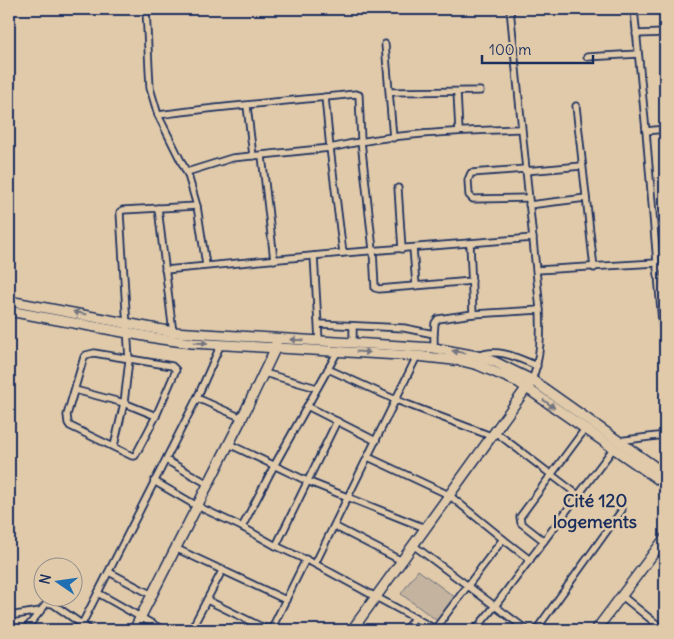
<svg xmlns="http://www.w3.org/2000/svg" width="674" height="639" font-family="Delius,sans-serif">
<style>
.green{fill:#c3b39f;stroke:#6f717e}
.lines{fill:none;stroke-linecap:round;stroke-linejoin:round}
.street-casing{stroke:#1b2f5e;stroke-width:9}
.secondary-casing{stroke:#1b2f5e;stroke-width:12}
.street{stroke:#e0caaa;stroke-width:5.5}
.secondary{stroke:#e0caaa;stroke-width:9}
.oneway{fill:#747580}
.labels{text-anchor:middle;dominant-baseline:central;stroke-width:5;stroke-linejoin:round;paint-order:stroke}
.neighbourhood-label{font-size:18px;font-weight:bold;fill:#1b2f5e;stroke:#e0caaa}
</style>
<rect width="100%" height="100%" fill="#e0caaa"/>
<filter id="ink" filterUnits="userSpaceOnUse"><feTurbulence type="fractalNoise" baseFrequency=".02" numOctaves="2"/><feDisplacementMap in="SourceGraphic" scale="10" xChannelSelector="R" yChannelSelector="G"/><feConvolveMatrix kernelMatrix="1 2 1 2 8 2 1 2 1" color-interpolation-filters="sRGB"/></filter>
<g filter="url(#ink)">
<path class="green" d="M 418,570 L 456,598 L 439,622 L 401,594 Z"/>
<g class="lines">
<g class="street-casing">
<g id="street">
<path d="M 146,9 L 150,88 L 158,115 L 188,175 L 197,206 L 206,265"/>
<path d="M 510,9 L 540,310 C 541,334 541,357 532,380"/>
<path d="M 634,9 L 646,131 L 665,359"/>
<path d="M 636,34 L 665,33"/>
<path d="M 385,44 L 393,138"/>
<path d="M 587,57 L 638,54"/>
<path d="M 390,92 L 480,91"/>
<path d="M 457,92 L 459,131"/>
<path d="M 247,106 L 253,156"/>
<path d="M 576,106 L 594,268"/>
<path d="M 158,115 C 224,106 290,101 356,94 L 359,95 L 361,141 L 373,250 L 375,288 L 379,289 L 472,281"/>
<path d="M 646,131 L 665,129"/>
<path d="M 262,156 L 274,260"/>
<path d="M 525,169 L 471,173 L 468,180 L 469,195 L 473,199 L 528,198"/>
<path d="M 525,171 L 582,166"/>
<path d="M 187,172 L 232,158 L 330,148 L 325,97"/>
<path d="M 398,188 L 402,249"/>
<path d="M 529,205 L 586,198"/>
<path d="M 158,208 L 173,333"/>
<path d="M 470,243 L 473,314"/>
<path d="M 413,248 L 416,285"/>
<path d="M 343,253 L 330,148 C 392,133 458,131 521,129"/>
<path d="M 314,256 L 319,341"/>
<path d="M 657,269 L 665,268"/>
<path d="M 165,270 L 343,253 L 533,238"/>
<path d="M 537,270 L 656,263"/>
<path d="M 319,324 L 404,328 L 434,334 L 434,348"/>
<path d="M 353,326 L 353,343"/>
<path d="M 434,334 L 435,323 L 438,319 L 473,314 L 540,310"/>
<path d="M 94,353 L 172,366 L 176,370 L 156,416 L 135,456 L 132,456 L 70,426 L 68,423 L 67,415 L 84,357 L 86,355 Z"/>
<path d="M 477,356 C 498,347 518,358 537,366"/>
<path d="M 328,369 L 396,400 L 491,436"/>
<path d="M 264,373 L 317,388"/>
<path d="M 75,390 L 124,403 L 156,416"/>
<path d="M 197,398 L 242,418"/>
<path d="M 307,406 L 376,441"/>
<path d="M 494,431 L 578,495"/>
<path d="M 618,441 L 665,435"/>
<path d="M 229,444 L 307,481 L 425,528"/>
<path d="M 114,446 L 124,403 L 129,360 L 120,212 L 123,210 L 197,206"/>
<path d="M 368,457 L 449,495 L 503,539"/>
<path d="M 166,460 L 208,484"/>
<path d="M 154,481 L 197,506 L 242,527 L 276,546 L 315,564 L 437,630"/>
<path d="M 334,526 L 402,561"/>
<path d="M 242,527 L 274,466 L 338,351"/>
<path d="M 544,541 L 521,523 L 520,517 L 585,429"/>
<path d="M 413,545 L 527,630"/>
<path d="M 276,546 L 337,421"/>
<path d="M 175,548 L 286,600"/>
<path d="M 315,564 L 417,356"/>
<path d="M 109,572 L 152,595"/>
<path d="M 98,593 L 163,630"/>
<path d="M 622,596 L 664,630"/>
<path d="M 207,600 L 268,630"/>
<path d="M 9,616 L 40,611"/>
<path d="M 82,624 L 197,398 L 221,344"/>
<path d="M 435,629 L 503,539 L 530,560"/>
<path d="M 25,630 L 47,603 L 53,604 L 90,630"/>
<path d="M 191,630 L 223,569"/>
<path d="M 271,630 L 306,559"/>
<path d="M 405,630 L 415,617"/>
<path d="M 475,630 L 495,606 L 613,449"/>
<path d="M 536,630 L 622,510"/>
</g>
</g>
<g class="secondary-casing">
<g id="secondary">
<path d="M 9,301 L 173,332 L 434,348 L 477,356 L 495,362 L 532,380 L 665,474"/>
<path d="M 9,311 L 161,339 L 192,343 L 417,356 L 462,361 L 478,365 L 518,382 L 665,484"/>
<path d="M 134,630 L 242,418 L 276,347 L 276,342"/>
<path d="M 352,630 L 530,383"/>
<path d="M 596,630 L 665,538"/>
</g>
</g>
<use href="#street" class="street"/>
<use href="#secondary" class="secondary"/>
</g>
<defs><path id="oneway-solid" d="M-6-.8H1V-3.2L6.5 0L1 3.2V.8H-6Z" transform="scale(1.25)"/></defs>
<g class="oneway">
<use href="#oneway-solid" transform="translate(80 313) rotate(-168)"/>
<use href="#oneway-solid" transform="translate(297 340) rotate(-178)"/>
<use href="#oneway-solid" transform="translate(201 343) rotate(3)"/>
<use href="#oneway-solid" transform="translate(363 352) rotate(4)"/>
<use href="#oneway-solid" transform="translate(459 352) rotate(-169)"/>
<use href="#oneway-solid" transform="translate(549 404) rotate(36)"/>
</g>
</g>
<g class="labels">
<g class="neighbourhood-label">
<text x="595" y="500">Cité 120<tspan x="595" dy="21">logements</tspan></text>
</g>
</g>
<rect width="674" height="639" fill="none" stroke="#e0caaa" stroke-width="30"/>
<rect x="15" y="15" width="644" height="609" fill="none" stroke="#1b2f5e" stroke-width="2" filter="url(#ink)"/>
<g transform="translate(58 582) rotate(283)"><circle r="24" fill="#e0caaa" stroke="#918c8c"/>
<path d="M0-4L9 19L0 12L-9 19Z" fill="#1f6fb2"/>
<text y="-8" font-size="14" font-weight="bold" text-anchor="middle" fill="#1b2f5e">N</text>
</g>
<path d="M482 55v8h111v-8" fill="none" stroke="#1b2f5e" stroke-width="2.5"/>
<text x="489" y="55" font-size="15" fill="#1b2f5e" stroke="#e0caaa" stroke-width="4" paint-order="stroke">100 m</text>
</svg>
